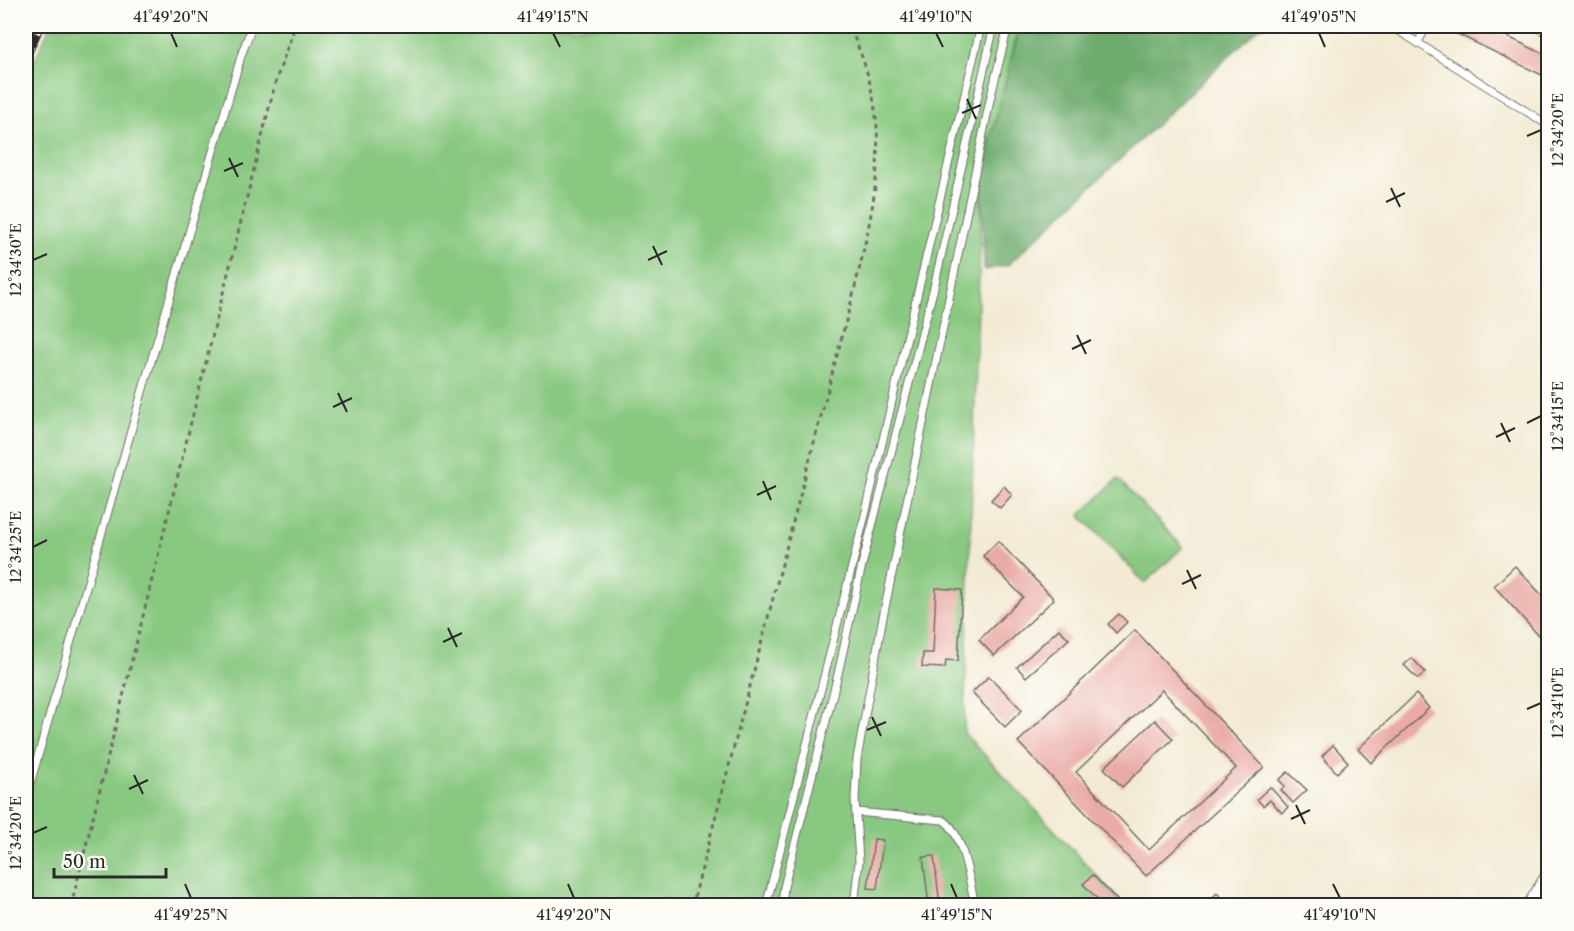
<svg xmlns="http://www.w3.org/2000/svg" width="1574" height="931" font-family="'Libre Caslon Text',serif">
<style>
.green{fill:#88c880;stroke:#5a7a56;stroke-width:1.5}
.forest{fill:#6eac6e;stroke:#4c6c4c;stroke-width:1.5}
.building{fill:#eaaba6;fill-rule:evenodd}
.lines{fill:none;stroke-linecap:round;stroke-linejoin:round}
.lane-casing{stroke:#716e66;stroke-width:9}
.primary-casing{stroke:#716e66;stroke-width:23}
.path{stroke:#716e66;stroke-width:3;stroke-dasharray:4.5 4.5;stroke-linecap:butt}
.lane{stroke:#fff;stroke-width:7}
.primary{stroke:#fff;stroke-width:21}
.rail-casing{stroke:#2b2b2b;stroke-width:7}
.rail{stroke:#fdfcf7;stroke-width:4.5;stroke-dasharray:14;stroke-linecap:butt}
.ticks{fill:none;stroke:#2b2b2b;stroke-width:2}
.neatline{fill:none;stroke:#2b2b2b;stroke-width:2}
.ticks-label{font-size:15px;text-anchor:middle;fill:#2b2b2b}
</style>
<rect width="100%" height="100%" fill="#fdfcf7"/>
<filter id="ink" filterUnits="userSpaceOnUse"><feTurbulence type="fractalNoise" baseFrequency=".0167" numOctaves="2"/><feDisplacementMap in="SourceGraphic" scale="12" xChannelSelector="R" yChannelSelector="G"/><feConvolveMatrix kernelMatrix="1 2 1 2 8 2 1 2 1" color-interpolation-filters="sRGB"/></filter>
<filter id="wash" filterUnits="userSpaceOnUse"><feTurbulence type="fractalNoise" baseFrequency=".008" numOctaves="4" result="noise"/><feDisplacementMap in="SourceGraphic" scale="24" xChannelSelector="R" yChannelSelector="G"/><feGaussianBlur stdDeviation="1.35" result="paint"/><feColorMatrix in="noise" values="0 0 0 0 0 0 0 0 0 0 0 0 0 0 0 0 0 1.4 0 .05"/><feComposite in="paint" operator="in"/></filter>
<g filter="url(#wash)">
<rect width="100%" height="100%" fill="#f3ead3"/>
<g class="green">
<path d="M 50,26 L 1019,26 L 982,180 L 964,733 L 1124,905 L 26,906 L 26,80 Z"/>
<path d="M 1118,479 L 1183,547 L 1145,583 L 1080,515 Z"/>
</g>
<path class="forest" d="M 1020,26 L 1266,26 L 1260,27 L 1008,265 L 984,270 L 982,184 L 983,167 Z"/>
<g id="blocks">
<g class="building">
<path d="M 1447,26 L 1485,26 L 1548,56 L 1548,78 L 1445,28 Z"/>
<path d="M 1004,486 L 1012,495 L 1000,508 L 991,500 Z"/>
<path d="M 998,541 L 1054,599 L 994,656 L 979,640 L 1023,597 L 983,556 Z"/>
<path d="M 1515,566 L 1548,602 L 1548,646 L 1494,586 Z"/>
<path d="M 936,588 L 962,590 L 958,661 L 946,660 L 945,668 L 922,667 L 923,653 L 933,653 Z"/>
<path d="M 1119,614 L 1127,622 L 1116,633 L 1108,624 Z"/>
<path d="M 1059,629 L 1069,639 L 1026,677 L 1017,667 Z"/>
<path d="M 1135,630 L 1264,767 L 1146,876 L 1018,742 ZM 1162,690 L 1236,768 L 1149,850 L 1076,772 Z"/>
<path d="M 1412,658 L 1425,672 L 1418,679 L 1404,665 Z"/>
<path d="M 989,676 L 1022,710 L 1005,727 L 972,693 Z"/>
<path d="M 1416,694 L 1429,708 L 1371,763 L 1358,749 Z"/>
<path d="M 1155,720 L 1173,739 L 1122,787 L 1104,768 Z"/>
<path d="M 1333,745 L 1348,762 L 1337,773 L 1322,756 Z"/>
<path d="M 1288,772 L 1307,790 L 1293,803 L 1281,790 L 1285,786 L 1279,780 Z"/>
<path d="M 1270,787 L 1288,807 L 1282,813 L 1270,800 L 1263,806 L 1257,799 Z"/>
<path d="M 874,839 L 883,840 L 877,889 L 868,888 Z"/>
<path d="M 934,856 L 940,906 L 929,906 L 923,857 Z"/>
<path d="M 1093,875 L 1117,900 L 1111,906 L 1104,906 L 1083,884 Z"/>
<path d="M 1217,893 L 1229,906 L 1207,906 L 1206,904 Z"/>
</g>
</g>
</g>
<g filter="url(#ink)">
<use href="#blocks" fill-opacity="0" stroke="#716e66" stroke-width="1.5"/>
<g class="lines">
<g class="lane-casing">
<g id="lane">
<path d="M 1391,26 L 1548,125"/>
<path d="M 1534,26 L 1548,33"/>
<path d="M 1418,42 L 1427,26"/>
<path d="M 26,798 L 145,382 L 242,53 L 252,26"/>
<path d="M 856,812 L 943,820 C 963,831 970,884 975,906"/>
<path d="M 766,906 L 866,511 L 981,26"/>
<path d="M 782,906 L 784,887 L 838,674 L 862,565 L 934,287 L 994,26"/>
<path d="M 854,906 L 859,861 L 855,800 L 857,759 L 882,622 L 990,100 L 1008,26"/>
</g>
</g>
<g class="primary-casing">
<path id="primary" d="M 1534,906 L 1548,883"/>
</g>
<g class="path">
<path d="M 71,906 L 276,80 L 295,26"/>
<path d="M 692,906 L 855,287 C 878,191 894,120 849,26"/>
</g>
<use href="#lane" class="lane"/>
<use href="#primary" class="primary"/>
<g class="rail-casing">
<path id="rail" d="M 26,59 L 41,26"/>
</g>
<use href="#rail" class="rail"/>
</g>
</g>
<path class="ticks" d="M 171,33 L 177,47M 553,33 L 560,47M 936,33 L 943,47M 1319,33 L 1325,47M 967,99 L 976,119M 962,113 L 981,105M 1527,136 L 1541,130M 229,158 L 238,177M 224,171 L 243,163M 1391,188 L 1400,207M 1386,202 L 1405,193M 653,246 L 662,265M 33,260 L 47,254M 648,260 L 667,251M 1077,335 L 1086,354M 1072,349 L 1091,340M 338,393 L 347,412M 333,407 L 352,398M 1501,423 L 1510,442M 1527,423 L 1541,416M 1496,437 L 1515,428M 763,481 L 771,500M 757,495 L 776,486M 33,547 L 47,540M 1187,570 L 1196,589M 1182,584 L 1201,575M 448,628 L 457,647M 443,642 L 462,633M 1527,709 L 1541,703M 872,717 L 881,736M 867,730 L 886,722M 134,775 L 143,794M 129,789 L 148,780M 1296,805 L 1305,824M 1291,819 L 1310,810M 33,833 L 47,827M 185,884 L 191,898M 568,884 L 574,898M 951,884 L 957,898M 1333,884 L 1340,898"/>
<rect width="1574" height="931" fill="none" stroke="#fdfcf7" stroke-width="66"/>
<path d="M54 868v9h112v-9" fill="none" stroke="#2b2b2b" stroke-width="3"/>
<text x="63" y="868" font-size="18" fill="#2b2b2b" stroke="#fdfcf7" stroke-width="4.5" paint-order="stroke">50 m</text>
<rect x="33" y="33" width="1508" height="865" class="neatline"/>
<g class="ticks-label">
<text x="171" y="22">41°49'20"N</text>
<text x="553" y="22">41°49'15"N</text>
<text x="936" y="22">41°49'10"N</text>
<text x="1319" y="22">41°49'05"N</text>
<text transform="translate(1558 130) rotate(-90)" y="5">12°34'20"E</text>
<text transform="translate(16 260) rotate(-90)" y="5">12°34'30"E</text>
<text transform="translate(1558 416) rotate(-90)" y="5">12°34'15"E</text>
<text transform="translate(16 547) rotate(-90)" y="5">12°34'25"E</text>
<text transform="translate(1558 703) rotate(-90)" y="5">12°34'10"E</text>
<text transform="translate(16 833) rotate(-90)" y="5">12°34'20"E</text>
<text x="191" y="920">41°49'25"N</text>
<text x="574" y="920">41°49'20"N</text>
<text x="957" y="920">41°49'15"N</text>
<text x="1340" y="920">41°49'10"N</text>
</g>
</svg>
